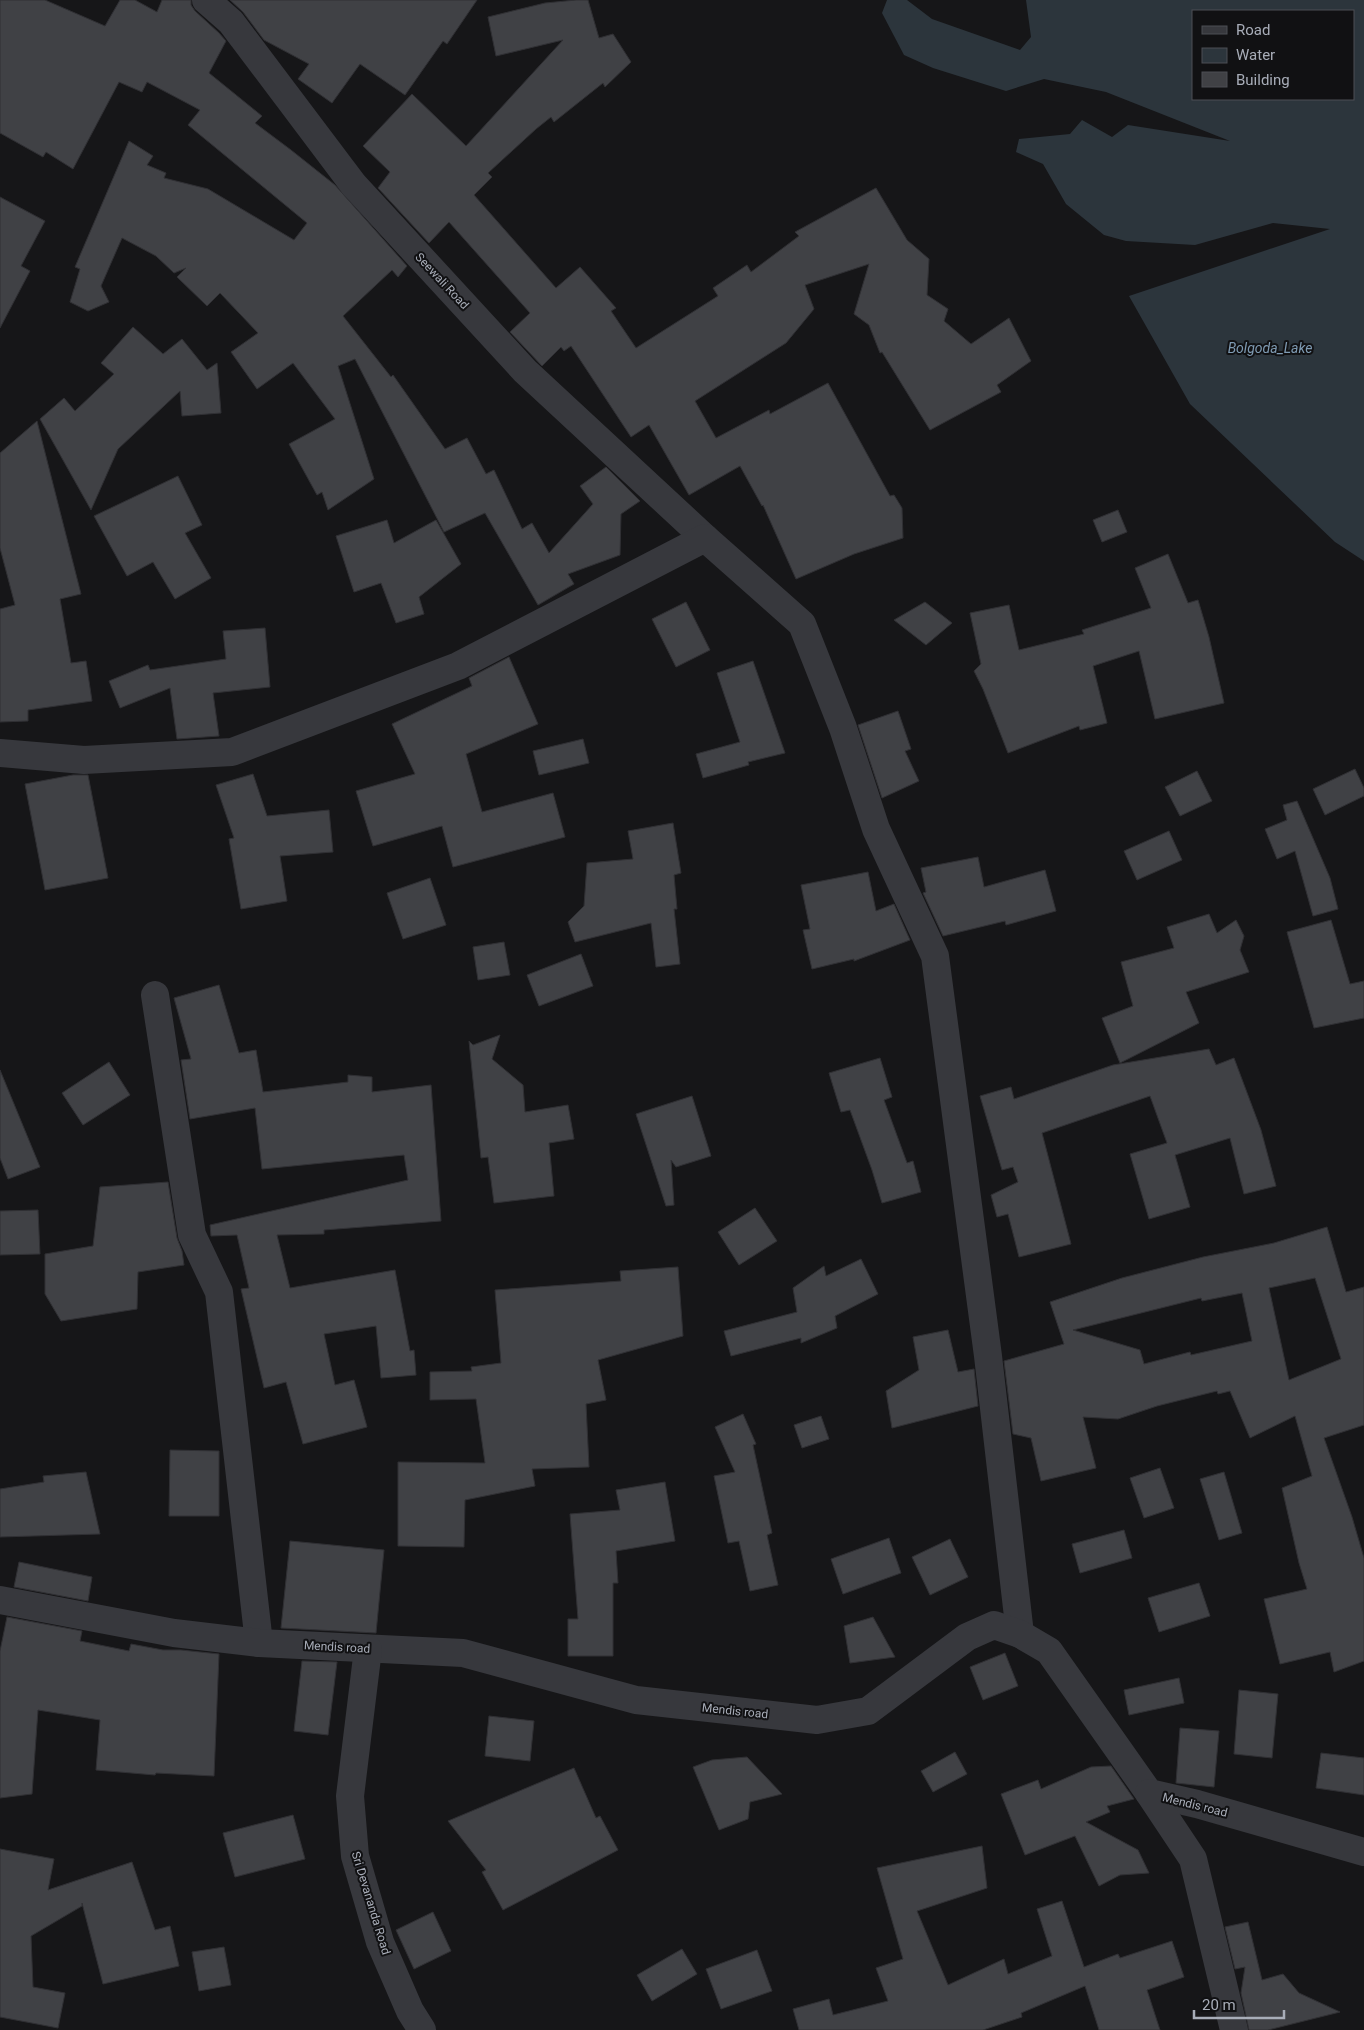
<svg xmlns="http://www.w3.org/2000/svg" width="1364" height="2030" font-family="Roboto,sans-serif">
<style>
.water{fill:#2c353c;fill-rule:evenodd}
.building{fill:#404145;stroke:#303034;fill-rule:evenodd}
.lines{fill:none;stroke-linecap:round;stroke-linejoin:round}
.minor{stroke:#37383d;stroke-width:28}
.labels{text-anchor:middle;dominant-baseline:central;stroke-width:4;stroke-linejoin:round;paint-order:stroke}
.street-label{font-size:12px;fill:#a8adb8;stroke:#111113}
.water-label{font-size:14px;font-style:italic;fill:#7f9bb3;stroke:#111113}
</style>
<rect width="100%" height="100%" fill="#161618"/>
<path class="water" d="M 887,0 L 907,0 L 932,19 L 1020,50 L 1031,37 L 1026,0 L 1364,0 L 1364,561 L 1335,542 L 1190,404 L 1129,296 L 1330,229 L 1273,223 L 1195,245 L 1126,241 L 1104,235 L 1066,204 L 1043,164 L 1016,152 L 1019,139 L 1070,134 L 1082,120 L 1112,137 L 1128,125 L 1230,141 L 1106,92 L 1044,79 L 1006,91 L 933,68 L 904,55 L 882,13 ZM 1193,11 L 1353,11 L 1353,99 L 1193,99 Z"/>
<g class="building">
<path d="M 0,0 L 45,0 L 105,26 L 120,0 L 135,0 L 157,12 L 162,0 L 191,0 L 191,5 L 195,11 L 219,33 L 226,41 L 209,73 L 262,116 L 255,123 L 291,150 L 335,185 L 407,266 L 398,277 L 392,270 L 343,316 L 391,377 L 393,375 L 445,449 L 467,438 L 486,474 L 494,470 L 522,529 L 532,523 L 549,553 L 593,504 L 580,486 L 606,467 L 640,501 L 621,514 L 620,555 L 568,574 L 574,584 L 538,605 L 485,513 L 444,532 L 355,359 L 338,366 L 374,479 L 328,510 L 322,492 L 317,495 L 289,444 L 335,419 L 293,363 L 257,389 L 231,352 L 258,333 L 220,293 L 207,306 L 177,277 L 186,268 L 174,273 L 156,256 L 122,238 L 101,286 L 109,302 L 88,311 L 70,302 L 80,269 L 75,267 L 129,141 L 153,156 L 147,165 L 166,173 L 164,178 L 208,189 L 294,240 L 307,223 L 188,125 L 200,110 L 147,82 L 142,92 L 119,82 L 73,169 L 46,152 L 43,157 L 0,133 Z"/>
<path d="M 230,0 L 477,0 L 447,44 L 443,41 L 405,95 L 360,64 L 332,103 L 298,79 L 309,64 L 264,40 L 243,12 Z"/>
<path d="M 576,0 L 588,0 L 599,38 L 613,34 L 631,62 L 605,87 L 603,83 L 554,122 L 551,117 L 536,129 L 488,173 L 492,177 L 474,195 L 556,288 L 580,267 L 616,308 L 611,311 L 636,348 L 718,296 L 713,288 L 747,265 L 751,272 L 799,236 L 795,232 L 876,188 L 907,240 L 929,259 L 927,295 L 948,309 L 944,321 L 971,344 L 1009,318 L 1031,361 L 997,385 L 1001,392 L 930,430 L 882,352 L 880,353 L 869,325 L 854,314 L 869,264 L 805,285 L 814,309 L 786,343 L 695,401 L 716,438 L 769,410 L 770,414 L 828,383 L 890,496 L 894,495 L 902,508 L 903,538 L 854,554 L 796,579 L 763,505 L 762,506 L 740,466 L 689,495 L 649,425 L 631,437 L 571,346 L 564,351 L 561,347 L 542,366 L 510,332 L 530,313 L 449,222 L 429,243 L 378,188 L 390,172 L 363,146 L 412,94 L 466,146 L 563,40 L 496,56 L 488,17 L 545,3 Z"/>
<path d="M 0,197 L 45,221 L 21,266 L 30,271 L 0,328 Z"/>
<path d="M 133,327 L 163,354 L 182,339 L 207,370 L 217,363 L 221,413 L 182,416 L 180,391 L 118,449 L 91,510 L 40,419 L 64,398 L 75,411 L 114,374 L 101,363 Z"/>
<path d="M 37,421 L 81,594 L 60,599 L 71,663 L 86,661 L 92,701 L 28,710 L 28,721 L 0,722 L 0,609 L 15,605 L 0,548 L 0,453 Z"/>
<path d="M 178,476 L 202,525 L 185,533 L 211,578 L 175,599 L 153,562 L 127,576 L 94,516 Z"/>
<path d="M 1118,510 L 1127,532 L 1102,542 L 1093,520 Z"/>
<path d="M 387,520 L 394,543 L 436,520 L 461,564 L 419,597 L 424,614 L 396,623 L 381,583 L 354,592 L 336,536 Z"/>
<path d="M 1168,554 L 1188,603 L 1198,600 L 1209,637 L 1224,703 L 1155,719 L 1139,651 L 1093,666 L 1107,723 L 1080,730 L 1079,726 L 1008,753 L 983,689 L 974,671 L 981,664 L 970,613 L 1009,605 L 1019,650 L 1084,634 L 1082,630 L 1151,608 L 1135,568 Z"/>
<path d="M 686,602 L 710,650 L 676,667 L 652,619 Z"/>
<path d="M 925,602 L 952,623 L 926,645 L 894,620 Z"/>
<path d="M 265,628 L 270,687 L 213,693 L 219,736 L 177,739 L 170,688 L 120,708 L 109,681 L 148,665 L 150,670 L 226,659 L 223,631 Z"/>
<path d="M 509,657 L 538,724 L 466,754 L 482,812 L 553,793 L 565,837 L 453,867 L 442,826 L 373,846 L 356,791 L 415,774 L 392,724 L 472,686 L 469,678 Z"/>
<path d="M 753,661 L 785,753 L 748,762 L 749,765 L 703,778 L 696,754 L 740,742 L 717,673 Z"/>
<path d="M 898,711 L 911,749 L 905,751 L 919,781 L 882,798 L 858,725 Z"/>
<path d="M 583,739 L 589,763 L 539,775 L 533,751 Z"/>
<path d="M 1355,769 L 1364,788 L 1364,796 L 1325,815 L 1313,789 Z"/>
<path d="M 1197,771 L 1212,801 L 1180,816 L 1165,787 Z"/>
<path d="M 253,774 L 267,816 L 329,810 L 333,852 L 280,856 L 287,901 L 241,909 L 229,839 L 234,838 L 216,785 Z"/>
<path d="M 73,775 L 88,775 L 108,878 L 45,890 L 25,784 Z"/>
<path d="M 1297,801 L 1330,878 L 1338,909 L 1313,916 L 1295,851 L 1277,859 L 1265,829 L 1287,820 L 1283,805 Z"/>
<path d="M 673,823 L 681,873 L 674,875 L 677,909 L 674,909 L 680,964 L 656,967 L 651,923 L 575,942 L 568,922 L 584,906 L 587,863 L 633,859 L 628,831 Z"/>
<path d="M 1169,831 L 1182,860 L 1137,880 L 1124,851 Z"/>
<path d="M 978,857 L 984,887 L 1045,870 L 1056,911 L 1006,925 L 1005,921 L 943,936 L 923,893 L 926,892 L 921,868 Z"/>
<path d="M 868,872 L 876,911 L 894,904 L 910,940 L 854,961 L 854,959 L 812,969 L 803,930 L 810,929 L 801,885 Z"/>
<path d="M 430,878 L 446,925 L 403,939 L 387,893 Z"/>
<path d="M 1209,914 L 1217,933 L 1236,920 L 1244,936 L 1240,950 L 1249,972 L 1186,992 L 1199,1023 L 1120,1063 L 1102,1018 L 1133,1006 L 1121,962 L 1174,948 L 1167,927 Z"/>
<path d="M 1331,920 L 1350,984 L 1364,981 L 1364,1018 L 1314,1028 L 1287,932 Z"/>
<path d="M 504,942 L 510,975 L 478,980 L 473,947 Z"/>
<path d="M 581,954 L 593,986 L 539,1006 L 527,975 Z"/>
<path d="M 219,985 L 239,1053 L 256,1050 L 263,1092 L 348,1082 L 348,1075 L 372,1077 L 372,1092 L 431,1085 L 441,1221 L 324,1230 L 324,1234 L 277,1235 L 290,1288 L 395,1270 L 410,1351 L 414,1350 L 416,1375 L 381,1378 L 376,1326 L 324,1334 L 335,1385 L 354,1380 L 367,1427 L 303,1444 L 286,1382 L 264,1388 L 241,1289 L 249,1288 L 237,1235 L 211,1236 L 210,1225 L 408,1180 L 404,1155 L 262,1169 L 255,1108 L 190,1119 L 181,1060 L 191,1059 L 174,998 Z"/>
<path d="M 500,1035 L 492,1059 L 523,1085 L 525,1112 L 568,1105 L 574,1139 L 549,1143 L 554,1196 L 494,1203 L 488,1157 L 481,1158 L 469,1041 L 473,1045 Z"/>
<path d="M 1209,1049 L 1216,1065 L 1234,1058 L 1261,1130 L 1276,1186 L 1244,1194 L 1230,1138 L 1175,1155 L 1190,1207 L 1149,1219 L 1130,1154 L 1167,1143 L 1150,1096 L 1042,1133 L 1071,1244 L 1019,1257 L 1008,1214 L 997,1217 L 991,1195 L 1018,1182 L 1013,1167 L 1002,1170 L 980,1096 L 1011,1087 L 1014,1099 L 1113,1065 Z"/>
<path d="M 880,1058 L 892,1097 L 884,1100 L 907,1163 L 913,1161 L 921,1192 L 882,1203 L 872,1170 L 850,1110 L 841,1112 L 829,1073 Z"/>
<path d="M 109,1062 L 130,1095 L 83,1125 L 62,1093 Z"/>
<path d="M 0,1070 L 40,1167 L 8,1179 L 0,1158 Z"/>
<path d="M 692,1096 L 711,1156 L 676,1167 L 671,1160 L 674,1205 L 666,1206 L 636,1114 Z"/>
<path d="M 168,1182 L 177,1238 L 182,1251 L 184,1265 L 138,1272 L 137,1309 L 61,1321 L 45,1294 L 45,1254 L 93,1246 L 100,1187 Z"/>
<path d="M 755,1208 L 777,1241 L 739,1265 L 718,1232 Z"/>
<path d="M 38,1210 L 40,1254 L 0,1255 L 0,1211 Z"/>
<path d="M 1327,1227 L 1346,1292 L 1364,1287 L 1364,1425 L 1324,1438 L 1352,1517 L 1364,1558 L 1364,1661 L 1334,1672 L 1330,1652 L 1280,1664 L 1264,1599 L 1307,1589 L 1299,1563 L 1282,1488 L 1312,1476 L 1295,1416 L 1250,1438 L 1230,1391 L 1218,1394 L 1217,1391 L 1157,1406 L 1118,1419 L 1083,1417 L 1096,1468 L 1041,1481 L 1031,1438 L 1013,1434 L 1004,1361 L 1064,1344 L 1050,1302 L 1122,1278 L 1203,1257 L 1274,1243 ZM 1315,1278 L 1341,1359 L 1289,1380 L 1269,1288 ZM 1242,1293 L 1252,1341 L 1191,1355 L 1190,1352 L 1144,1364 L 1140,1350 L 1073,1330 L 1201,1298 L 1202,1301 Z"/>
<path d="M 861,1259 L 878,1294 L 835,1316 L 837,1328 L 801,1343 L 801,1338 L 731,1356 L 724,1331 L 797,1312 L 793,1288 L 824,1266 L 826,1276 Z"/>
<path d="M 678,1267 L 683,1336 L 598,1360 L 606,1400 L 586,1404 L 589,1467 L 532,1469 L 535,1486 L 465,1500 L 464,1547 L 398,1546 L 398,1462 L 485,1463 L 476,1399 L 430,1400 L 430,1372 L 472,1371 L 471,1367 L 501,1363 L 495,1290 L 621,1281 L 620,1271 Z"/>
<path d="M 948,1330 L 958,1372 L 974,1369 L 978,1406 L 892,1428 L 886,1391 L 919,1370 L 913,1337 Z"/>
<path d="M 743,1414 L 756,1444 L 753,1445 L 772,1533 L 767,1535 L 778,1585 L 750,1591 L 739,1541 L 728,1543 L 714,1476 L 735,1472 L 715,1427 Z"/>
<path d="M 821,1416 L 829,1439 L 802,1448 L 794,1425 Z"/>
<path d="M 170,1450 L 219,1451 L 219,1516 L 169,1516 Z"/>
<path d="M 1160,1468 L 1174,1508 L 1144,1518 L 1130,1478 Z"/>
<path d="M 86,1472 L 100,1534 L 0,1537 L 0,1489 L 44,1482 L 43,1476 Z"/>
<path d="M 1224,1472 L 1242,1533 L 1219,1540 L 1200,1479 Z"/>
<path d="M 665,1482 L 675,1541 L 616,1551 L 618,1583 L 613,1583 L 613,1656 L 568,1656 L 568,1619 L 578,1619 L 570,1514 L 620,1510 L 616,1490 Z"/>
<path d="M 1124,1530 L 1132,1558 L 1080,1573 L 1072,1544 Z"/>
<path d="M 889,1538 L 901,1573 L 843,1594 L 831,1559 Z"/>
<path d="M 950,1539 L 968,1577 L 930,1595 L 912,1557 Z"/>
<path d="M 290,1541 L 384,1550 L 376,1633 L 281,1628 Z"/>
<path d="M 19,1562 L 92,1577 L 88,1601 L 14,1587 Z"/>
<path d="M 1199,1583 L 1210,1616 L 1159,1632 L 1148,1598 Z"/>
<path d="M 7,1617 L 82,1631 L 80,1641 L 129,1651 L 131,1644 L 163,1650 L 181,1650 L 219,1654 L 214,1776 L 156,1773 L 155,1775 L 96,1770 L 100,1720 L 38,1710 L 32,1794 L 0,1798 L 0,1651 Z"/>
<path d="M 873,1617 L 895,1657 L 850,1663 L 844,1626 Z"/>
<path d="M 1005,1653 L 1018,1686 L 983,1700 L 970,1667 Z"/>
<path d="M 302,1661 L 337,1662 L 328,1735 L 294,1731 Z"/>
<path d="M 1179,1678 L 1184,1703 L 1129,1715 L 1124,1690 Z"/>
<path d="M 1239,1690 L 1278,1694 L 1272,1758 L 1234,1754 Z"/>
<path d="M 489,1716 L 534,1721 L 530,1761 L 485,1756 Z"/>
<path d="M 1180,1728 L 1219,1731 L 1214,1787 L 1176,1783 Z"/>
<path d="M 955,1752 L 967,1774 L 933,1792 L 921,1771 Z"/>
<path d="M 1321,1753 L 1364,1758 L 1364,1795 L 1316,1788 Z"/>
<path d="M 747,1757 L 782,1794 L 750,1802 L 748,1819 L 719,1830 L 693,1767 L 712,1760 Z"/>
<path d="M 1111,1766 L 1134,1799 L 1107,1806 L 1110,1812 L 1086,1822 L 1138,1850 L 1149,1873 L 1120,1875 L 1099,1886 L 1075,1836 L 1025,1855 L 1001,1794 L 1038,1780 L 1041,1789 L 1091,1767 Z"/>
<path d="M 574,1768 L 596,1818 L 600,1816 L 618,1850 L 503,1910 L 482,1872 L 486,1870 L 448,1821 Z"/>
<path d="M 293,1815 L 305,1859 L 235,1877 L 223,1833 Z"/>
<path d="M 982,1846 L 987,1888 L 917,1911 L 948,1985 L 1004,1959 L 1008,1974 L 1052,1956 L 1037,1909 L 1062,1901 L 1084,1967 L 1118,1954 L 1120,1958 L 1172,1941 L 1184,1977 L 1147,1990 L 1160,2030 L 1099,2030 L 1085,1986 L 1021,2013 L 1022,2017 L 983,2030 L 799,2030 L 793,2009 L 829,1999 L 833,2015 L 888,2001 L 876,1968 L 903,1959 L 877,1868 Z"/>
<path d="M 0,1849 L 54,1859 L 48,1890 L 132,1862 L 155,1930 L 170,1926 L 179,1966 L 103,1984 L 82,1903 L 82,1906 L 31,1936 L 33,1987 L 65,1993 L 58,2028 L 0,2017 Z"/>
<path d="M 433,1912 L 451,1951 L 414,1969 L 396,1930 Z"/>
<path d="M 1248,1922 L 1262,1980 L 1283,1974 L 1299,1993 L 1340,2012 L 1268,2030 L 1249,2030 L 1241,1993 L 1245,1967 L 1235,1969 L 1225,1927 Z"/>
<path d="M 224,1947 L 231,1985 L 199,1991 L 192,1952 Z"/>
<path d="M 682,1949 L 697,1974 L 652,2001 L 637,1975 Z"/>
<path d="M 757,1950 L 772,1991 L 721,2009 L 706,1969 Z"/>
</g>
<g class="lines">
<g class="minor">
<path d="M 206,0 L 231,22 L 353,184 L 525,371 L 705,538"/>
<path d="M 0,753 L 84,760 L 232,752 L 458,666 L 705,538 L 802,624 L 843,728 L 876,829 L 935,956 L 988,1356 L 1020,1634"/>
<path d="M 155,995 L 192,1235 L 219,1292 L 259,1643"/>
<path d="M 0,1600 L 174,1633 L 259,1643 L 463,1653 L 636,1700 L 817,1720 L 868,1711 L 967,1637 L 994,1625 L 1020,1634 L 1049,1651 L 1149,1793 L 1197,1804 L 1364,1852"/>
<path d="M 368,1649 L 350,1796 L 355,1856 L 380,1942 L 410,2011 L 422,2030"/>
<path d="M 1149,1793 L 1193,1859 L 1234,2030"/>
</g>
</g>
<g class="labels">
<g class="street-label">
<text transform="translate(442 281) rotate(47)">Seewali Road</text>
<text transform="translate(337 1647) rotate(3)">Mendis road</text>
<text transform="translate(735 1711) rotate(6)">Mendis road</text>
<text transform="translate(1195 1805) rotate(14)">Mendis road</text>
<text transform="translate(371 1903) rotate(73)">Sri Devananda Road</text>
</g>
<g class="water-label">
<text x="1270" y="348">Bolgoda_Lake</text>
</g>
</g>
<rect x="1192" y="10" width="162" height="90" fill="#111113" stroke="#4d4f55"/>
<rect x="1202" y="26" width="25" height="8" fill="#37383d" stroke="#4d4f55"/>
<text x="1236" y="35" font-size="15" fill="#a8adb8">Road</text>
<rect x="1202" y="48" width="25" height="15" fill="#2c353c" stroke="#4d4f55"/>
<text x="1236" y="60" font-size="15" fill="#a8adb8">Water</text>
<rect x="1202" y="72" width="25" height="15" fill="#404145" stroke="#4d4f55"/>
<text x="1236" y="85" font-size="15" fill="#a8adb8">Building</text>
<path d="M1194 2010v8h90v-8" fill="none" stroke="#a8adb8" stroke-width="2.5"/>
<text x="1202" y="2010" font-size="15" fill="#a8adb8" stroke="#111113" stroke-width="4" paint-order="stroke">20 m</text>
</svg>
